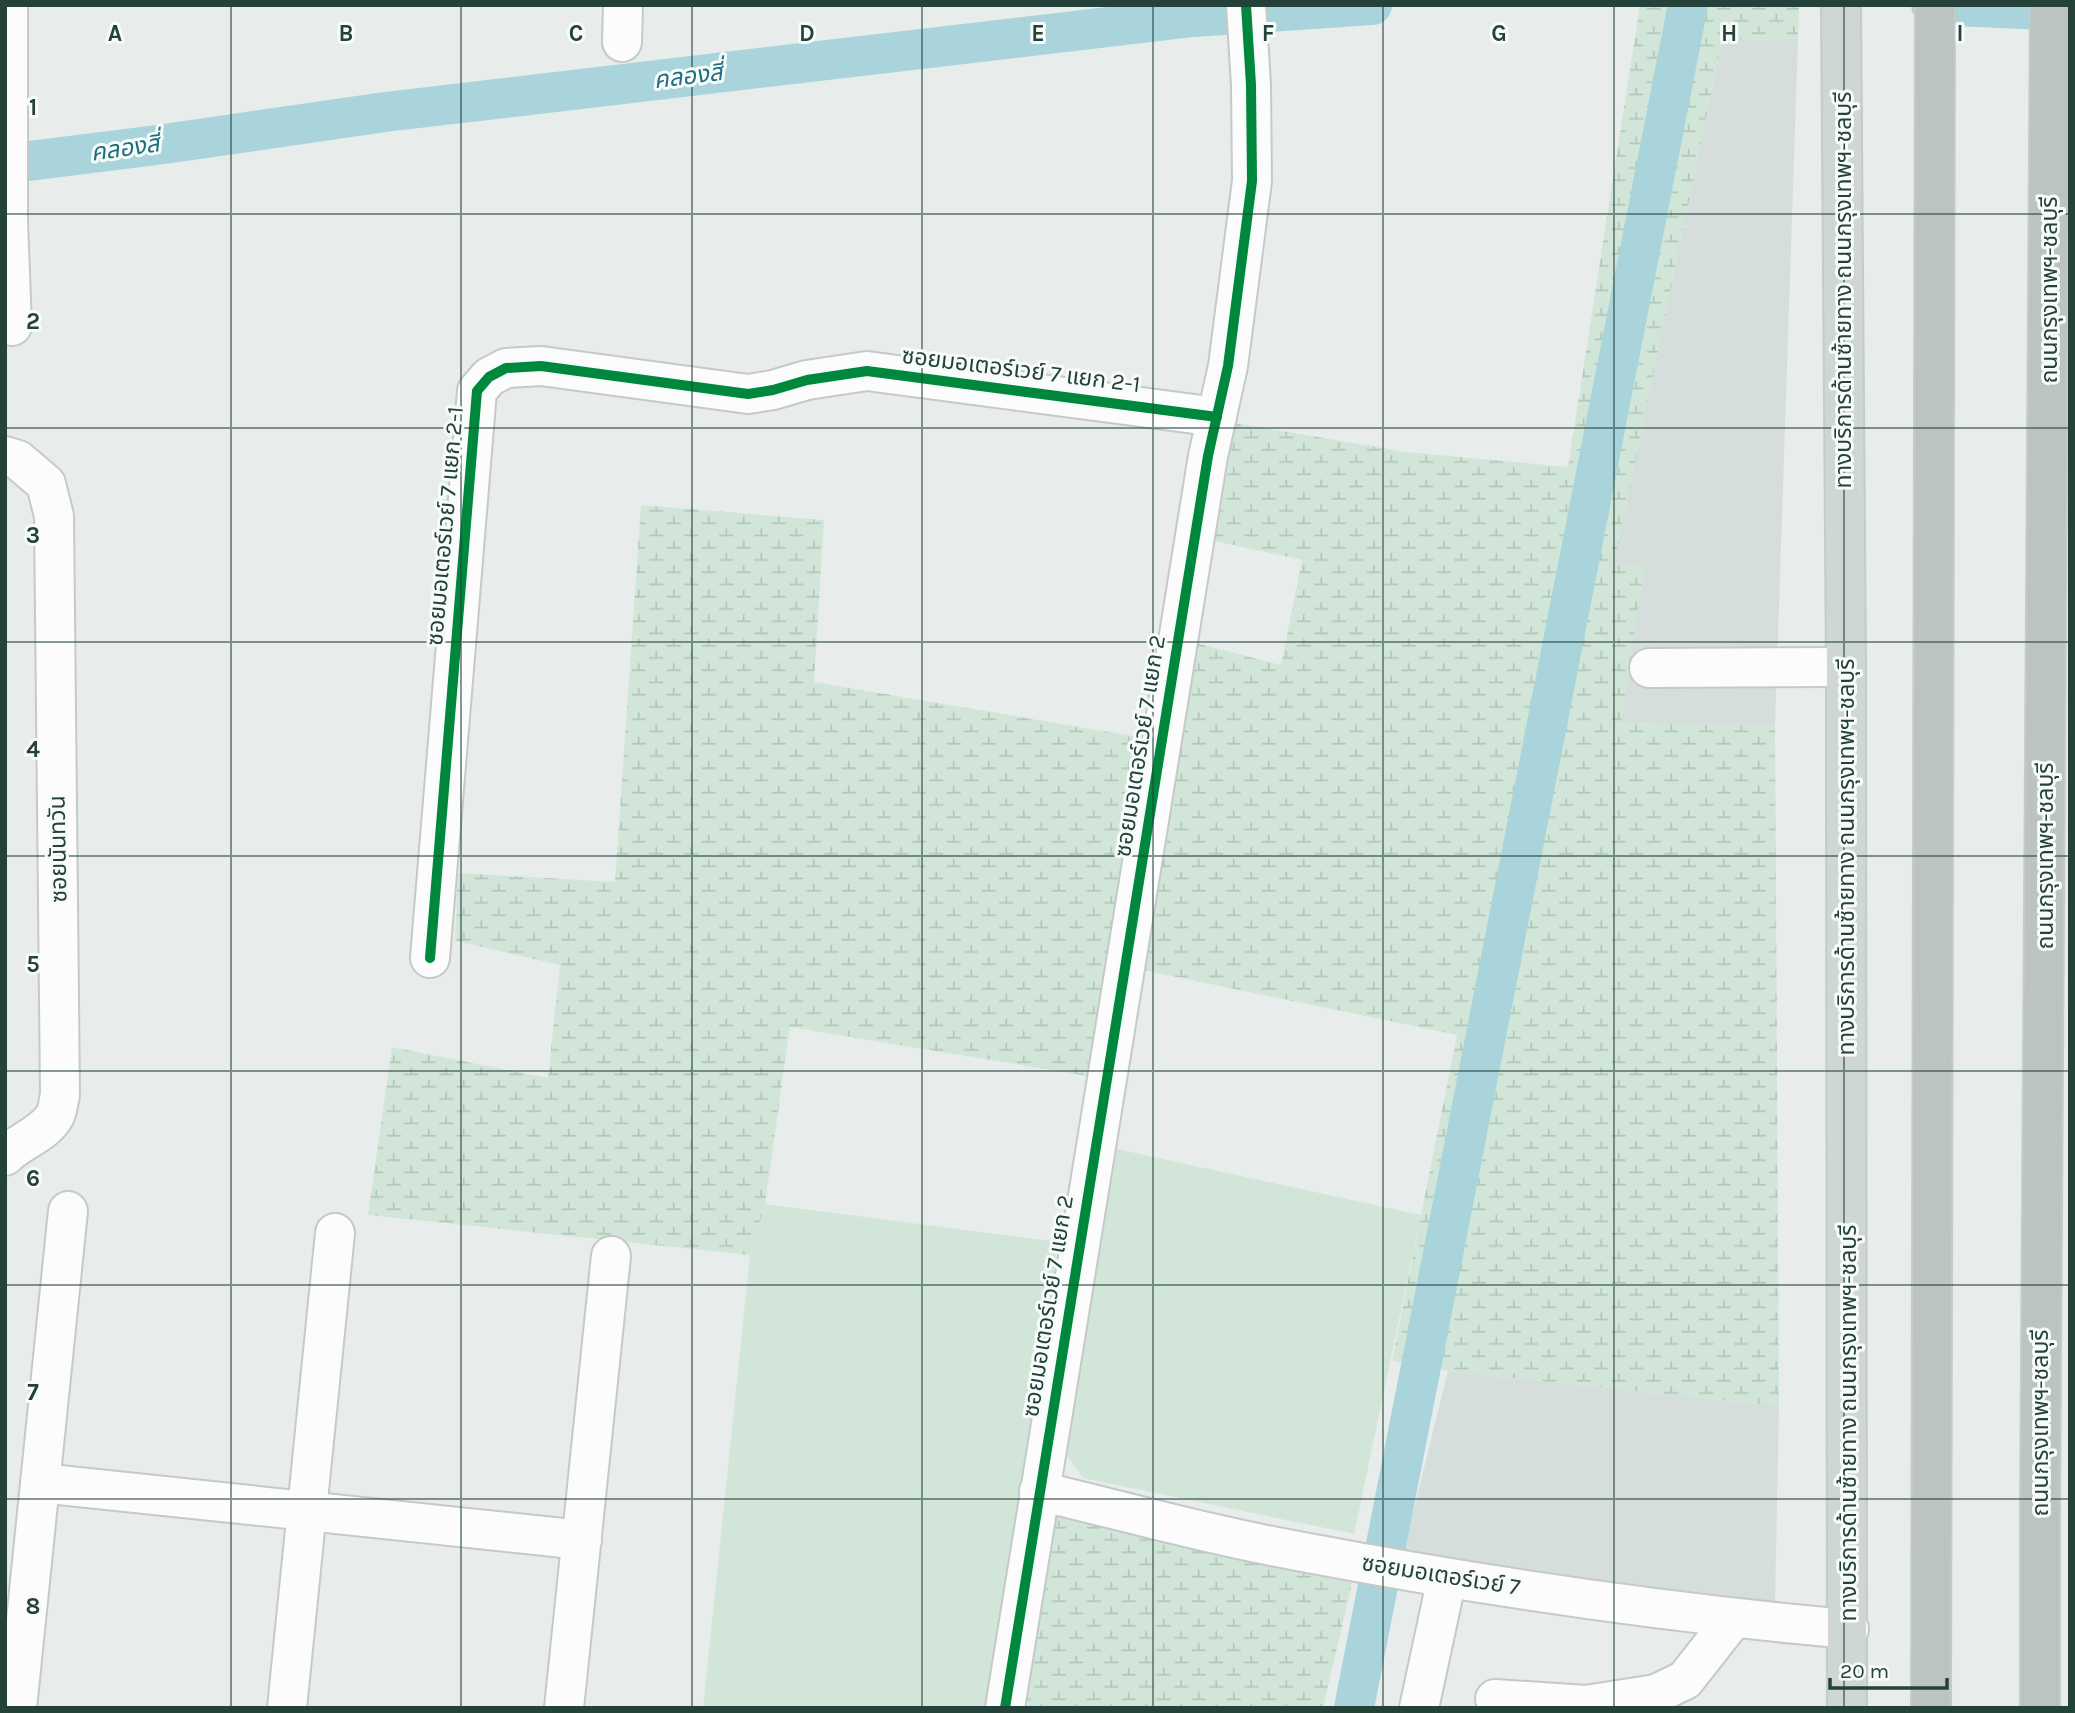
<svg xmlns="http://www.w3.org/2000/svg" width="2075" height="1713" font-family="Karla,'Noto Sans Thai',sans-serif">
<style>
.built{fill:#d6dedb}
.green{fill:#d1e6d8}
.wetland{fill:url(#wetland-marsh)}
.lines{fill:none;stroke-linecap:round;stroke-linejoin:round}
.canal{stroke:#a9d4db;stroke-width:40}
.minor-casing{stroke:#c5cac8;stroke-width:42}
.major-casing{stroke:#c3ccc9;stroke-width:42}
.highway-casing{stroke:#c3ccc9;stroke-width:42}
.minor{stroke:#fcfcfc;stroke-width:38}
.major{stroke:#cfd7d5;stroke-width:38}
.highway{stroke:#bcc4c2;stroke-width:38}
.cycleway-casing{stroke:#f7fbf9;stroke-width:15}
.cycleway{stroke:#00873e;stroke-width:10}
.grid{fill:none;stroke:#24423a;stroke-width:2;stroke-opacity:0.55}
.labels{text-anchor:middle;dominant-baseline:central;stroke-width:6;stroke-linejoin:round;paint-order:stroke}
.street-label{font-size:23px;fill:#24423a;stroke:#f7fbf9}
.water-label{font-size:24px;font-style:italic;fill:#1c6f80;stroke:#f7fbf9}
.grid-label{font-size:23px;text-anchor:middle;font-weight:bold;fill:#24423a;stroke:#f7fbf9;stroke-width:6;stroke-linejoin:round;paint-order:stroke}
</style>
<defs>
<pattern id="wetland-marsh" width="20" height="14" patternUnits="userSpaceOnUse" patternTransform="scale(1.75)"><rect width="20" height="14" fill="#d1e6d8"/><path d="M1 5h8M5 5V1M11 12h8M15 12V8" fill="none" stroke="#b3c6ba"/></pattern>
</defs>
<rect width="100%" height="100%" fill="#e8edeb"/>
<g class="built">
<path d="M 1798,39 L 1775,726 L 1621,723 L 1644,566 L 1613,565 L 1722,40 Z"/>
<path d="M 1448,1371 L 1779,1406 L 1775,1604 L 1403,1553 Z"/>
</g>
<g class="green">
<path d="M 1117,1149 L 1421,1215 L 1354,1534 L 1083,1478 L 1065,1452 Z"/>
<path d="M 765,1204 L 1058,1242 L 989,1708 L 703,1708 L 750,1255 Z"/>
</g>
<g class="wetland">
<path d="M 1640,5 L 1799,5 L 1798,39 L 1722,40 L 1614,564 L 1644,566 L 1621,723 L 1775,726 L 1779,1406 L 1448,1371 L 1392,1361 L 1457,1035 L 1143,970 L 1193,642 L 1281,665 L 1302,560 L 1215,541 L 1235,423 L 1406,452 L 1568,467 Z"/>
<path d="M 641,505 L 824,520 L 814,682 L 1145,738 L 1088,1076 L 790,1027 L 765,1204 L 750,1255 L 368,1215 L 392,1047 L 548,1078 L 560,965 L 455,941 L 458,873 L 615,882 Z"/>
<path d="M 1053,1513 L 1352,1583 L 1323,1708 L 1024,1708 Z"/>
</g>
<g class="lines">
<g class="canal">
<path d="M 1931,5 L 2070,11"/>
<path d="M 5,164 L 157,145 L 385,112 L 1193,17 L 1372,5"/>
<path d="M 1354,1708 L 1688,5"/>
</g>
<g class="minor-casing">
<g id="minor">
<path d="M 8,5 L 8,221 L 12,326"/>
<path d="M 622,42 L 623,5"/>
<path d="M 5,456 L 18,460 L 46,484 L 54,516 L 60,1095 C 58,1102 58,1112 54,1117 C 43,1135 19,1141 5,1156"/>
<path d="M 1649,668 L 1846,667"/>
<path d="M 430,958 L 477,391 L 489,377 L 506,368 L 541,366 L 748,394 L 773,390 L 807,380 L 867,371 L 1217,417"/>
<path d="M 40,1483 L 582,1540"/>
<path d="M 1039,1491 C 1127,1512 1214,1536 1303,1552 C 1483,1586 1665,1613 1849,1629"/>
<path d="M 1495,1699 L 1586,1705 L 1656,1694 L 1685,1680 L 1733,1619"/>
<path d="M 17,1708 L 68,1211"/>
<path d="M 287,1708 L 335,1233"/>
<path d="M 564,1708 L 611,1256"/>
<path d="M 1005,1708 L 1208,456 L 1228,366 L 1252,181 L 1251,85 L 1246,5"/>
<path d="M 1419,1708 L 1447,1578"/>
</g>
</g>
<g class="major-casing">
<path id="major" d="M 1841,5 L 1846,667 L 1847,1708"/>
</g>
<g class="highway-casing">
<g id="highway">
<path d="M 1931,1708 L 1935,5"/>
<path d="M 2040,1708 L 2040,1517 L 2050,5"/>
</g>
</g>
<use href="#minor" class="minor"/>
<use href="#major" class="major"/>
<use href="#highway" class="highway"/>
<g class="cycleway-casing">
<g id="cycleway">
<path d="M 430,958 L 477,391 L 489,377 L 506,368 L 541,366 L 748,394 L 773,390 L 807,380 L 867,371 L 1217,417"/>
<path d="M 1005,1708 L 1208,456 L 1228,366 L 1252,181 L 1251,85 L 1246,5"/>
</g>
</g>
<use href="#cycleway" class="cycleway"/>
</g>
<path class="grid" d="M 231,5 L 231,1708M 461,5 L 461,1708M 692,5 L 692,1708M 922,5 L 922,1708M 1153,5 L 1153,1708M 1383,5 L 1383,1708M 1614,5 L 1614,1708M 1844,5 L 1844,1708M 5,214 L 2070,214M 5,428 L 2070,428M 5,642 L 2070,642M 5,856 L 2070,856M 5,1071 L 2070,1071M 5,1285 L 2070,1285M 5,1499 L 2070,1499"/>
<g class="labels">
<g class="street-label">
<text transform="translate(1843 290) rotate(-90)">ทางบริการด้านซ้ายทาง ถนนกรุงเทพฯ-ชลบุรี</text>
<text transform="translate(2049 290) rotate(-90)">ถนนกรุงเทพฯ-ชลบุรี</text>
<text transform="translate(1021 370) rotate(7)">ซอยมอเตอร์เวย์ 7 แยก 2-1</text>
<text transform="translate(445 526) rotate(-85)">ซอยมอเตอร์เวย์ 7 แยก 2-1</text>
<text transform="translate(1140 746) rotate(-81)">ซอยมอเตอร์เวย์ 7 แยก 2</text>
<text transform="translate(58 849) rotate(-91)">ซอยนันทวัน</text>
<text transform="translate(2045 856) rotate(-90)">ถนนกรุงเทพฯ-ชลบุรี</text>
<text transform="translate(1846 857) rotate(-90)">ทางบริการด้านซ้ายทาง ถนนกรุงเทพฯ-ชลบุรี</text>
<text transform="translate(1048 1306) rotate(-81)">ซอยมอเตอร์เวย์ 7 แยก 2</text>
<text transform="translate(1848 1423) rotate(-90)">ทางบริการด้านซ้ายทาง ถนนกรุงเทพฯ-ชลบุรี</text>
<text transform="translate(2040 1423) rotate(-90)">ถนนกรุงเทพฯ-ชลบุรี</text>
<text transform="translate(1441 1575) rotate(9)">ซอยมอเตอร์เวย์ 7</text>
</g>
<g class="water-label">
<text transform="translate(688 76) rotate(-7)">คลองสี่</text>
<text transform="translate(125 148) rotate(-8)">คลองสี่</text>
</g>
</g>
<g class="grid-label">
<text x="115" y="41">A</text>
<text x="346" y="41">B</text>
<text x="576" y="41">C</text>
<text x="807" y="41">D</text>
<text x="1038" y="41">E</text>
<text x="1268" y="41">F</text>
<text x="1499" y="41">G</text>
<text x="1729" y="41">H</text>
<text x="1960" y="41">I</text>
<text x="33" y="115">1</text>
<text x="33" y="329">2</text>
<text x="33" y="543">3</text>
<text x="33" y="757">4</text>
<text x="33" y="972">5</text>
<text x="33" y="1186">6</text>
<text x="33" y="1400">7</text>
<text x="33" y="1614">8</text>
</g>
<rect width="2075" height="1713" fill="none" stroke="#24423a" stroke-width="14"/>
<path d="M1830 1678v10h117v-10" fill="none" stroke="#24423a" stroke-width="3.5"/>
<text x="1840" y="1678" font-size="21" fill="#24423a" stroke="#f7fbf9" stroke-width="5" paint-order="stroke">20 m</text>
</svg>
